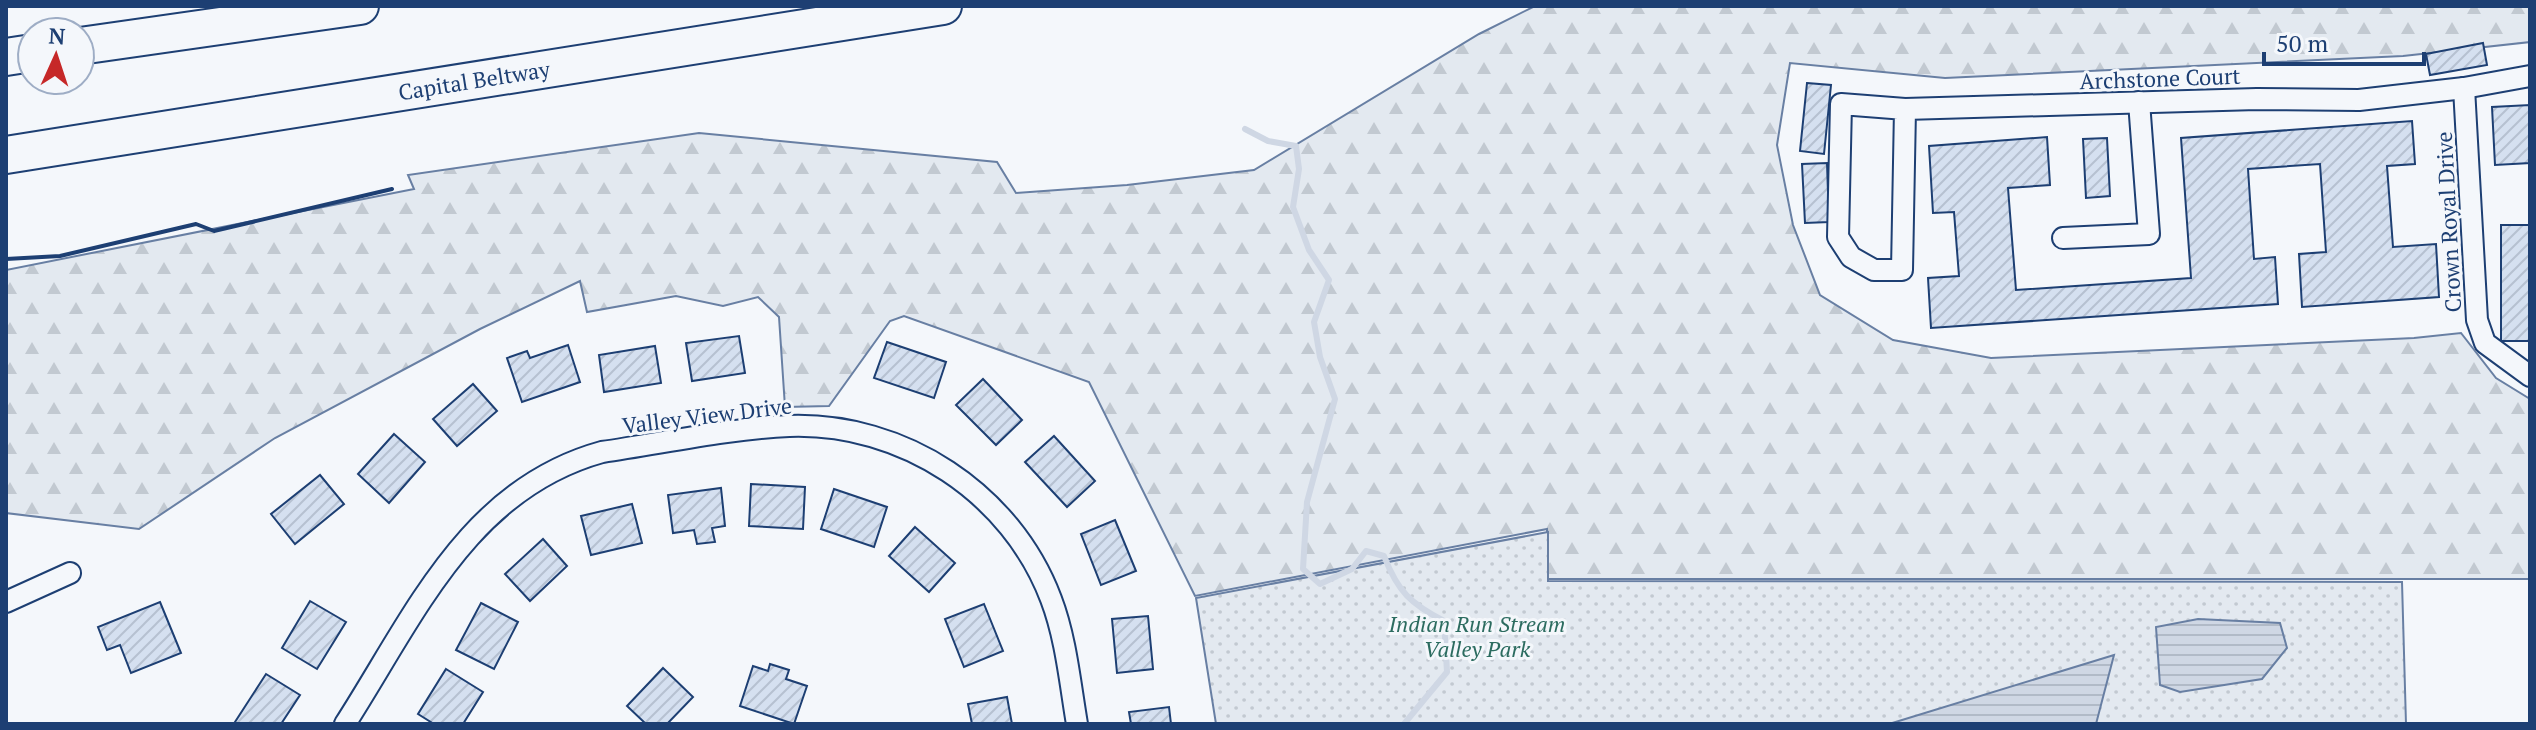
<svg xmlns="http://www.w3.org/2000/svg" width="2536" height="730" font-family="'PT Serif',serif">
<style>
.forest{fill:url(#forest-firs);stroke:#687fa3;stroke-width:2}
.park{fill:url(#park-dots);stroke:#687fa3;stroke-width:2}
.water{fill:url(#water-rules);stroke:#687fa3;stroke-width:2}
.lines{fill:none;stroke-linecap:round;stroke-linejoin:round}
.stream{stroke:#cfd7e4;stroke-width:6}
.building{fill:url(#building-hatch);stroke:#1d3f73;stroke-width:2}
.minor-casing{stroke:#1d3f73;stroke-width:24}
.motorway-casing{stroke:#1d3f73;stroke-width:40}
.minor{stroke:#f4f7fb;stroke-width:20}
.motorway{stroke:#f4f7fb;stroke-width:36}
.wall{stroke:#1d3f73;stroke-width:4}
.labels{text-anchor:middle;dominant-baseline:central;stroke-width:6;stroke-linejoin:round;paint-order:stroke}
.street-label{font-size:22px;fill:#1d3f73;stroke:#f4f7fb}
.park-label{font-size:22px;font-style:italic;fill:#2c6c60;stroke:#f4f7fb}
</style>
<defs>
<pattern id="forest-firs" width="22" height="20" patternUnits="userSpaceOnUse" patternTransform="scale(2)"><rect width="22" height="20" fill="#e3e9f0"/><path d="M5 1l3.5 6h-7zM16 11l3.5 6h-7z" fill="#c2c9d1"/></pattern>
<pattern id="park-dots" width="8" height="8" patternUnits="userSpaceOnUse" patternTransform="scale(2)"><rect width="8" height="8" fill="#e3e9f0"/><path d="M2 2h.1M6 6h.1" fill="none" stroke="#c2c9d1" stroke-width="1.8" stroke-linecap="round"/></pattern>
<pattern id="water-rules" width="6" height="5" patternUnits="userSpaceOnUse" patternTransform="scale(2)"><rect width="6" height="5" fill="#cfd7e4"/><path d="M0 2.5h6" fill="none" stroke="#b1bac7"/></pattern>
<pattern id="building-hatch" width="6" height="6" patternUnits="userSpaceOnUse" patternTransform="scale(2)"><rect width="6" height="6" fill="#d5e0f0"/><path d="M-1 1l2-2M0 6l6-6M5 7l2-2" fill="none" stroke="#b6c1d1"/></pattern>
</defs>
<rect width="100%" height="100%" fill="#f4f7fb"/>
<path class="forest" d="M 1535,6 L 2530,6 L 2530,42 L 2403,56 L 1945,78 L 1790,63 L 1777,145 L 1793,225 L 1820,295 L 1893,340 L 1991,358 L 2414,338 L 2461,333 L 2496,378 L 2530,399 L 2530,579 L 1547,579 L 1547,529 L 1195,596 L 1089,382 L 904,316 L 890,321 L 829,406 L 785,407 L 779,317 L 758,297 L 723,306 L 676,296 L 587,312 L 580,281 L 480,329 L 275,438 L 139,529 L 6,513 L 6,270 L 414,189 L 408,175 L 699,133 L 997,162 L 1016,193 L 1127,185 L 1254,170 L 1479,34 Z"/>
<path class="park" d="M 1548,532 L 1548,581 L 2402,582 L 2406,724 L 1216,724 L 1196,598 Z"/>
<g class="water">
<path d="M 2198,619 L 2280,623 L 2287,648 L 2262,679 L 2180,692 L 2160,685 L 2156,627 Z"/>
<path d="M 2114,655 L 2096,724 L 1889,724 Z"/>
</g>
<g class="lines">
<path class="stream" d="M 1245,129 L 1268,141 L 1296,146 L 1299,169 L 1293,207 L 1309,250 L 1329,280 L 1314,322 L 1320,357 L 1335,399 L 1307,502 L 1303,569 L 1320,584 L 1352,569 L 1366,551 L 1384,556 C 1398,592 1411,604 1444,621 L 1447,672 L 1404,724"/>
</g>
<g class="building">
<path d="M 2483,43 L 2487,65 L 2430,75 L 2426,54 Z"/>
<path d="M 1807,83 L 1831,85 L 1824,154 L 1800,151 Z"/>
<path d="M 2530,105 L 2530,163 L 2495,165 L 2492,107 Z"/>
<path d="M 2412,121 L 2415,164 L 2387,166 L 2393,247 L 2436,244 L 2439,297 L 2302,307 L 2299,254 L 2326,252 L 2320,164 L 2248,169 L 2254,259 L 2275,257 L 2278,304 L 1931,328 L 1928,278 L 1959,276 L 1954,212 L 1933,213 L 1929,146 L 2047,137 L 2050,185 L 2008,188 L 2016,290 L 2191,278 L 2181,138 Z"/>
<path d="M 2107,138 L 2110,196 L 2086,198 L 2083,139 Z"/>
<path d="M 1827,163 L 1829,222 L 1805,223 L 1802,164 Z"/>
<rect x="2501" y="225" width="29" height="116"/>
<path d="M 739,336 L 745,373 L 692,381 L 686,343 Z"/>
<path d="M 887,342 L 946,362 L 934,398 L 874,378 Z"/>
<path d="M 568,345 L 580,382 L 522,402 L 507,358 L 527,351 L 530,358 Z"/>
<path d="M 655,346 L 661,383 L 604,392 L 599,355 Z"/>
<path d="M 983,379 L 1022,420 L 996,445 L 956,405 Z"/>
<path d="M 473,384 L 497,411 L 457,446 L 433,419 Z"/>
<path d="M 394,434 L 425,462 L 389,503 L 358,474 Z"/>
<path d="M 1054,436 L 1095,481 L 1067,507 L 1025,462 Z"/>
<path d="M 320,475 L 344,504 L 295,544 L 271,514 Z"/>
<path d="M 751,484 L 805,487 L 803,529 L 749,526 Z"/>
<path d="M 721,488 L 725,526 L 712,528 L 715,542 L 697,544 L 694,530 L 673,533 L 668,495 Z"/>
<path d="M 834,489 L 887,507 L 874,547 L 821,529 Z"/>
<path d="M 632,504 L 642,543 L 591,555 L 581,516 Z"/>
<path d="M 1115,520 L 1136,571 L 1101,585 L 1081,534 Z"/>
<path d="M 915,527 L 955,563 L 929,592 L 889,556 Z"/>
<path d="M 543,539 L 567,566 L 530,601 L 505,574 Z"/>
<path d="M 310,601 L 346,622 L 317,669 L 282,648 Z"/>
<path d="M 160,602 L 181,653 L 131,673 L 120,645 L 107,650 L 98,627 Z"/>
<path d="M 481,603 L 518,622 L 494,669 L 456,650 Z"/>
<path d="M 984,604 L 1003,651 L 964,667 L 945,619 Z"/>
<path d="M 1148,616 L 1153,669 L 1117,673 L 1112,619 Z"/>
<path d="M 770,664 L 789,670 L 786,679 L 807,686 L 794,724 L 740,706 L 753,666 L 768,671 Z"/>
<path d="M 663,668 L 693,697 L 667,724 L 646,724 L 627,706 Z"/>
<path d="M 446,669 L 483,692 L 463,724 L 434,724 L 418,714 Z"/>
<path d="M 266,674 L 300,695 L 281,724 L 238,724 L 235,722 Z"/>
<path d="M 1007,697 L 1012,724 L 972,724 L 968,704 Z"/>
<path d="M 1169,707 L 1171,724 L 1131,724 L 1129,712 Z"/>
</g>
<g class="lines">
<g class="minor-casing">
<g id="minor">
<path d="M 2464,88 L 2477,320 L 2485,343 L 2530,376"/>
<path d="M 1905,109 L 1902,270 L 1874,270 L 1851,257 L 1838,237 L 1841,104 L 1905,109 L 2257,99 L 2359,100 L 2464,88 L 2530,76"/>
<path d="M 2063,238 L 2149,234 L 2139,102"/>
<path d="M 6,602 L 70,573"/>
<path d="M 345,724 C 415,615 468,489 602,452 C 664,443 727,429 789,426 C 903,422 1011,493 1051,599 C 1066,638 1070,683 1077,724"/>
</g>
</g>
<g class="motorway-casing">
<g id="motorway">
<path d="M 80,46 L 360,6"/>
<path d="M 6,57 L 32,53"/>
<path d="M 6,155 L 943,6"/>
</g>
</g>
<use href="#minor" class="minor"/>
<use href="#motorway" class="motorway"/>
<path class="wall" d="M 6,259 L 60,256 L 196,224 L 214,231 L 392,189"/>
</g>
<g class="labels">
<g class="street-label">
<text transform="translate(2160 78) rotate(-2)">Archstone Court</text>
<text transform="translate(474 80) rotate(-9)">Capital Beltway</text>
<text transform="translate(2448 222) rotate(-93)">Crown Royal Drive</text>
<text transform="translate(707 415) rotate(-7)">Valley View Drive</text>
</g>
<g class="park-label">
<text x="1477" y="623">Indian Run Stream<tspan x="1477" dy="25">Valley Park</tspan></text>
</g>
</g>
<rect width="2536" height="730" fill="none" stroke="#1d3f73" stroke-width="16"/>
<g transform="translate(56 56) rotate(3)"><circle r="38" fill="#f4f7fb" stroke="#9eadc5" stroke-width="2"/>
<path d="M0-6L14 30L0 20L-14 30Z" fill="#c62828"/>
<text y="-12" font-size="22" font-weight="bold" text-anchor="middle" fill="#1d3f73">N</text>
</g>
<path d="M2264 52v12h160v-12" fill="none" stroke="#1d3f73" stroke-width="4"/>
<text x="2276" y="52" font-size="24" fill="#1d3f73" stroke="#f4f7fb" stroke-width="6" paint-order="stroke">50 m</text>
</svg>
